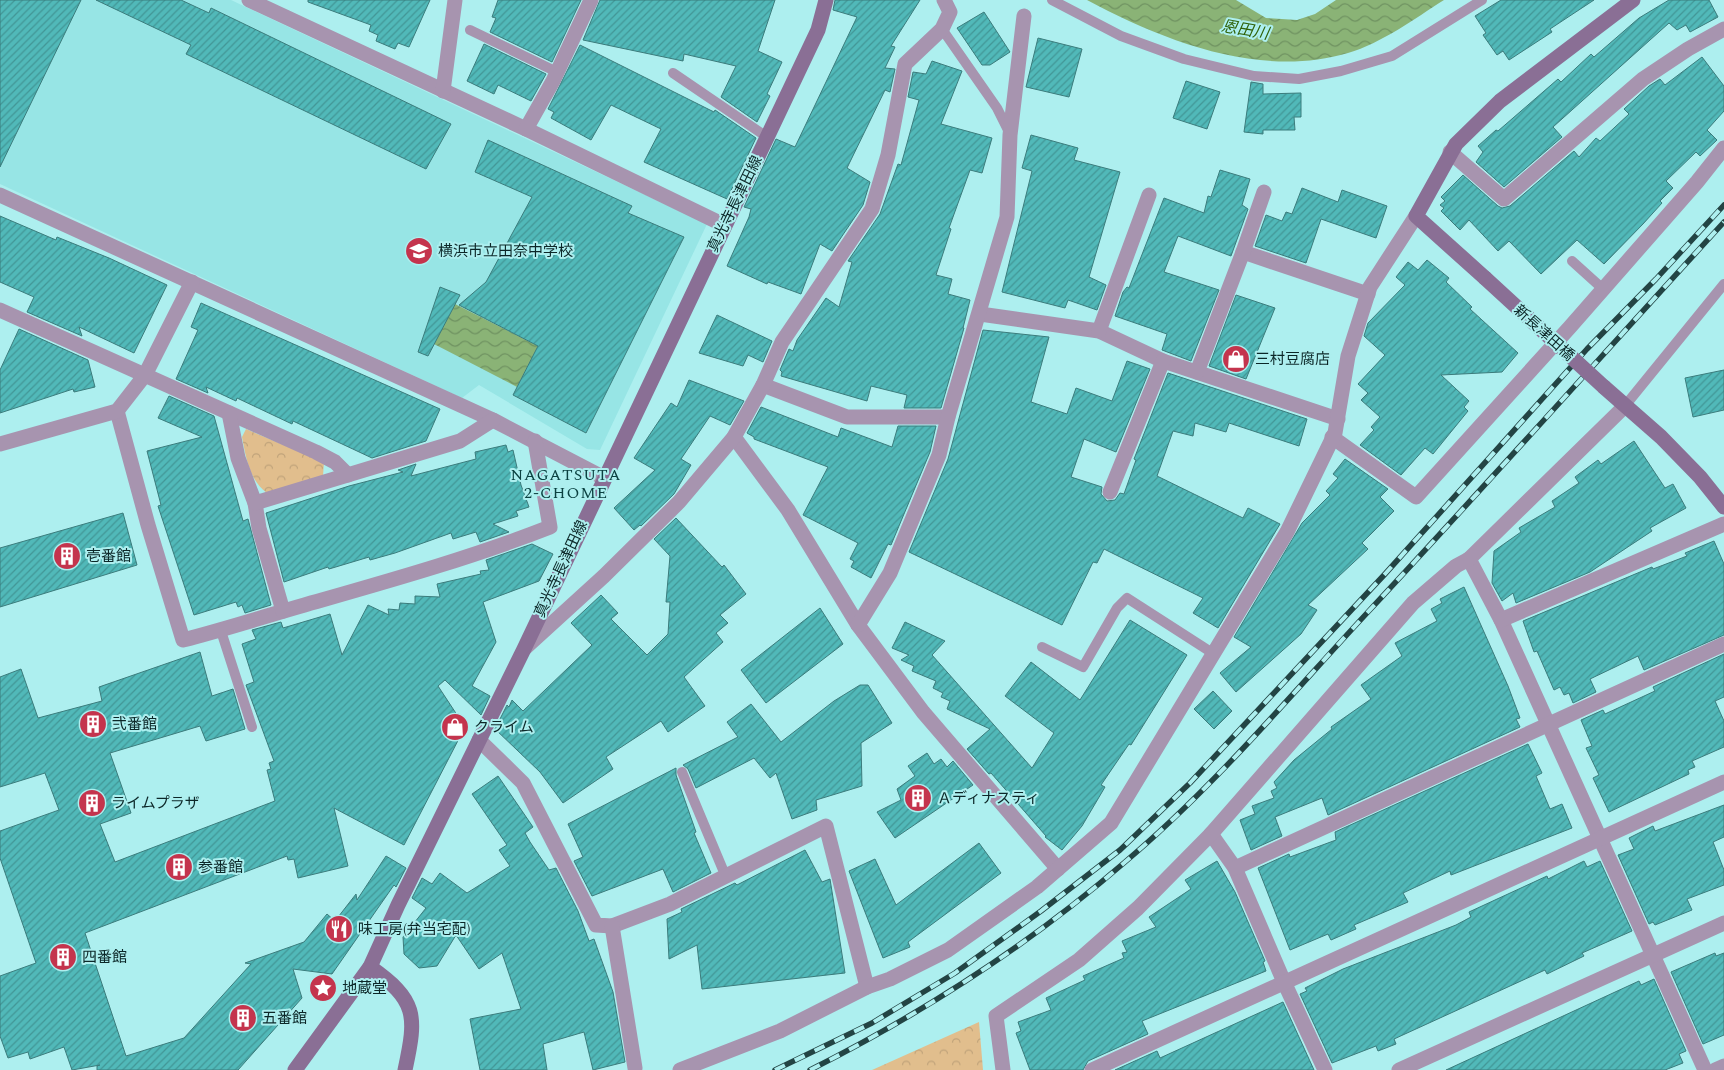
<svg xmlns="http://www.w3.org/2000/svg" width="1724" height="1070" font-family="Spectral,'Noto Sans JP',serif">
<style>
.built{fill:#97e5e5}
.forest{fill:url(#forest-crowns)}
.water{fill:url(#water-waves)}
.building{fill:url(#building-hatch);stroke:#3b7c7c}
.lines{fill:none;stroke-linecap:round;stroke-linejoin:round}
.lane{stroke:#a794af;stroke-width:10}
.street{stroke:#a794af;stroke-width:15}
.secondary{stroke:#8a6f95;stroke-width:15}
.rail-casing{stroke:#234444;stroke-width:5.5}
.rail{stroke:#adefef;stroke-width:4;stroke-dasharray:11;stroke-linecap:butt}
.secondary-bridge{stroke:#8a6f95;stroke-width:15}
.labels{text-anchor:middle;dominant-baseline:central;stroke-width:4;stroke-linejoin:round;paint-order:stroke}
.street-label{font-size:15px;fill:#0c2728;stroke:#adefef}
.poi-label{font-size:15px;fill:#0c2728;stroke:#adefef;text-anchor:start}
.water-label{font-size:16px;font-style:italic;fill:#30620a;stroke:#adefef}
.neighbourhood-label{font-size:16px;letter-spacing:1px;fill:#0b4141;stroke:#adefef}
</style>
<defs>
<pattern id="forest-crowns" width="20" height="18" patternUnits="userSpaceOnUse" patternTransform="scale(1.25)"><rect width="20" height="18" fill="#e1be8d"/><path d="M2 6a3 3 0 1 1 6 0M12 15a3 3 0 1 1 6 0" fill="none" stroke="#c0a37a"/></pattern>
<pattern id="water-waves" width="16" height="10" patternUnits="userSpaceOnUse" patternTransform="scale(1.25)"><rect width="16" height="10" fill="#8ab376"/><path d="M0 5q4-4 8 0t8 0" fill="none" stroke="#6f9261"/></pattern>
<pattern id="building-hatch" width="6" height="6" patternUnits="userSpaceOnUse" patternTransform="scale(1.25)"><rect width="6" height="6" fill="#51b9b9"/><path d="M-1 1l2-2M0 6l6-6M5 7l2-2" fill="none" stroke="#429696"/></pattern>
</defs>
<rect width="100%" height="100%" fill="#adefef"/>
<path class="built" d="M 0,0 L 231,0 L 707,224 L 600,450 L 587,449 L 479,385 L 462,398 L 0,184 Z"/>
<g class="forest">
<path d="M 246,429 L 324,462 L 323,476 L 267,493 C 249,480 246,457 242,437 Z"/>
<path d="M 979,1022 L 983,1070 L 872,1070 Z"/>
</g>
<g class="water">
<path d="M 1087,0 L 1236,0 L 1266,18 L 1297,20 L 1315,14 L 1336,0 L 1444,0 C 1414,19 1382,43 1348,53 C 1260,79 1164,41 1087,0 Z"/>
<path d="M 455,304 L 538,346 L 517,387 L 434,344 Z"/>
</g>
<g class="building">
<path d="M 0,0 L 81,0 L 0,167 Z"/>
<path d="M 96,0 L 181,0 L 209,13 L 211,8 L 451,124 L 426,169 L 186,54 L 191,45 Z"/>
<path d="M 308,0 L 430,0 L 409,47 L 398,43 L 395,49 L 376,41 L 378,35 L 369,31 L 371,25 L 308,2 Z"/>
<path d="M 498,0 L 581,0 L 552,62 L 490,32 L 496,18 L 492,17 Z"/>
<path d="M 600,0 L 775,0 L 758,51 L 782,62 L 767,94 L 770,96 L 757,122 L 721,97 L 736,66 L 684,54 L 683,61 L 583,40 Z"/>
<path d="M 835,0 L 920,0 L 891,46 L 895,47 L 885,68 L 895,69 L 890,92 L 885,90 L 847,168 L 870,182 L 863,205 L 832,251 L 820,244 L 801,294 L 768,282 L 767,284 L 727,266 L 749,217 L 751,209 L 744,207 L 776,139 L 795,147 L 857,17 L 833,10 Z"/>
<path d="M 1501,0 L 1594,0 L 1550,29 L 1552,32 L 1509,60 L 1503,51 L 1497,55 L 1483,35 L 1486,33 L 1475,16 Z"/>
<path d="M 1669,0 L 1709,0 L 1718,17 L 1690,32 L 1686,25 L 1677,30 L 1669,23 L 1553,127 L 1562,137 L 1504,187 L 1476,162 L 1483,152 L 1478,146 L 1496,130 L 1498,131 L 1558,79 L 1561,82 L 1591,54 L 1594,57 L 1639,18 Z"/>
<path d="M 984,12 L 1010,52 L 990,65 L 982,65 L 957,28 Z"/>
<path d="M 1038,38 L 1082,49 L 1069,97 L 1026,87 Z"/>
<path d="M 484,44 L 546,74 L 531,101 L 498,85 L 494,94 L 467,81 Z"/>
<path d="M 580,45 L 714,112 L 715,110 L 756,138 L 727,199 L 644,162 L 661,129 L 611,105 L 591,140 L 551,118 L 554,112 L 548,109 Z"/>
<path d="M 1702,57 L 1724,86 L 1724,111 L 1707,130 L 1717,140 L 1700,156 L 1696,152 L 1666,181 L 1673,188 L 1660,201 L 1662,203 L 1643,224 L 1604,264 L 1577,240 L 1541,274 L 1509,241 L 1498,251 L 1469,220 L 1460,230 L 1441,211 L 1444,208 L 1440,205 L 1445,201 L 1441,197 L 1463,175 L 1498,206 L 1502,208 L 1510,206 L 1574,151 L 1579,157 L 1596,138 L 1600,141 L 1629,114 L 1624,109 L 1649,86 L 1660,79 L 1665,85 Z"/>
<path d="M 932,61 L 962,71 L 941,124 L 992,138 L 982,173 L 970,170 L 949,228 L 951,229 L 936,275 L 952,279 L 948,294 L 970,300 L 963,328 L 964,328 L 941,408 L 904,408 L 907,395 L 871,386 L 867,401 L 781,376 L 782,372 L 780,370 L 789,349 L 793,351 L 797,340 L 826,298 L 839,307 L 852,262 L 848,261 L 880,214 L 898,164 L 901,165 L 919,100 L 908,97 L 913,72 L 926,74 Z"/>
<path d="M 1186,81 L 1220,92 L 1207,129 L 1173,118 Z"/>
<path d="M 1251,82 L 1263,84 L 1263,94 L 1301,93 L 1301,117 L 1294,117 L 1295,130 L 1263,130 L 1263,134 L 1244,132 Z"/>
<path d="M 1031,135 L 1078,148 L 1074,160 L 1120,172 L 1089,277 L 1106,285 L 1097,310 L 1068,300 L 1065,308 L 1002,292 L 1032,171 L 1022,168 Z"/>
<path d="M 488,140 L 632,206 L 628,213 L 684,237 L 586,433 L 513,395 L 538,346 L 459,305 L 486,282 L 532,197 L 475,172 Z"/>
<path d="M 1220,170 L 1250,179 L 1242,205 L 1248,209 L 1231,256 L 1178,236 L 1164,272 L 1219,290 L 1191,361 L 1162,350 L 1167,334 L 1115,316 L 1123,292 L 1127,287 L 1129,288 L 1164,198 L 1204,213 L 1208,196 L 1211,197 Z"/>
<path d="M 1302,188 L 1338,202 L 1342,190 L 1387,206 L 1376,238 L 1321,219 L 1306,263 L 1255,246 L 1266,215 L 1282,221 L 1286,212 L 1292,214 Z"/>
<path d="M 0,216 L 56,240 L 57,237 L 109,258 L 167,285 L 134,353 L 79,327 L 82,336 L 27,312 L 34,297 L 0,282 Z"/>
<path d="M 1427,260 L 1449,278 L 1446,282 L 1472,307 L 1470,309 L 1518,353 L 1502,372 L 1441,375 L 1469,401 L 1464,407 L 1468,411 L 1433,454 L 1425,448 L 1401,475 L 1360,445 L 1374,430 L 1371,427 L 1380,417 L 1361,400 L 1368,393 L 1358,384 L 1385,355 L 1364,336 L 1368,323 L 1405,285 L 1396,277 L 1408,262 L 1418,270 Z"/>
<path d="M 440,287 L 460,295 L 428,356 L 418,352 Z"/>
<path d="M 1236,295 L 1275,308 L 1246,379 L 1209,366 Z"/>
<path d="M 201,303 L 440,409 L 426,441 L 372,458 L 293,421 L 292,424 L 237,398 L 236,401 L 206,387 L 208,393 L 176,379 L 198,330 L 191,327 Z"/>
<path d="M 717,315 L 772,341 L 763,362 L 748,355 L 743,366 L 699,353 Z"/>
<path d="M 19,329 L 88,360 L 95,387 L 74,392 L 73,389 L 0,413 L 0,370 Z"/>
<path d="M 983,330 L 1049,337 L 1031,402 L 1067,414 L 1076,388 L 1112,401 L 1127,361 L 1150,369 L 1116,452 L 1084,439 L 1071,477 L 1102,487 L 1101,494 L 1107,501 L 1115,500 L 1120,493 L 1124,494 L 1136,460 L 1134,459 L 1168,373 L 1307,419 L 1299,446 L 1229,423 L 1226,432 L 1195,423 L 1193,436 L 1173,431 L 1157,476 L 1243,518 L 1248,508 L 1280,524 L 1218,628 L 1193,613 L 1203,598 L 1104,549 L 1097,563 L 1093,562 L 1062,625 L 909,552 L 948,459 Z"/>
<path d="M 1724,370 L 1724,410 L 1693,417 L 1685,378 Z"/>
<path d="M 689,380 L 744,401 L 730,425 L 710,416 L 681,459 L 691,465 L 674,494 L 641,526 L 640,525 L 634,530 L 614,508 L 655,470 L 634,458 L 671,403 L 677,407 Z"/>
<path d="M 169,396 L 214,416 L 243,521 L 248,519 L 271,605 L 245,613 L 242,605 L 238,607 L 236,602 L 194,615 L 158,506 L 161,505 L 147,451 L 202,437 L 158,418 Z"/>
<path d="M 761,407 L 838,437 L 841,428 L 892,447 L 898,426 L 936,426 L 930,452 L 891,545 L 888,544 L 871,578 L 851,567 L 854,561 L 850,559 L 858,543 L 803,515 L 828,467 L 754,439 L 754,437 L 747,433 Z"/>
<path d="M 1634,441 L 1665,488 L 1673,484 L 1686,508 L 1650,528 L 1652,531 L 1590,572 L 1516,603 L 1513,593 L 1502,601 L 1492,583 L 1494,551 L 1521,532 L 1519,528 L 1555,507 L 1552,501 L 1579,483 L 1575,477 L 1598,460 L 1601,464 Z"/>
<path d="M 506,445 L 508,452 L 513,450 L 521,485 L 529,507 L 516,511 L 518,516 L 493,524 L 509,532 L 480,542 L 476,532 L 453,539 L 451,533 L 395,553 L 370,560 L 369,557 L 329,569 L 328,567 L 284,582 L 266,513 L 349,486 L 403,472 L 398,470 L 416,464 L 411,476 L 476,459 L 475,452 Z"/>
<path d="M 1345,459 L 1388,489 L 1380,497 L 1394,511 L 1362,543 L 1368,549 L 1308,605 L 1317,610 L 1301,634 L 1236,692 L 1220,673 L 1251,647 L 1234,637 L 1302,523 L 1330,495 L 1326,491 L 1338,478 L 1333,474 Z"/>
<path d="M 123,513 L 137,565 L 0,607 L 0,548 Z"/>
<path d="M 676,518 L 722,567 L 724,565 L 746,594 L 720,615 L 728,623 L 716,633 L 723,642 L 684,677 L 705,706 L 668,732 L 661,721 L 606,757 L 613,769 L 563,803 L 540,772 L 495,729 L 507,705 L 509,707 L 512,700 L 523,711 L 592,645 L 571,623 L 601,595 L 618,613 L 611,619 L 647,655 L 668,634 L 670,602 L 666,602 L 670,556 L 654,539 Z"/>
<path d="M 1714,541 L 1724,564 L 1724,635 L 1644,670 L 1638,656 L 1590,679 L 1596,692 L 1573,703 L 1569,693 L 1564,695 L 1560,687 L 1554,690 L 1537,651 L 1534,652 L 1523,621 L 1652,567 L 1653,569 L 1687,556 L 1685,553 Z"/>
<path d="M 532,544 L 553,554 L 539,581 L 483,602 L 496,642 L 472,686 L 490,696 L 481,715 L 445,680 L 438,686 L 465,727 L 404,845 L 334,808 L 348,866 L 298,878 L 294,859 L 288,860 L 287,856 L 85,933 L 126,1056 L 184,1038 L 251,964 L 245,963 L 304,942 L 327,914 L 335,921 L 356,894 L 357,900 L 386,856 L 406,868 L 396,887 L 394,885 L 332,974 L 293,969 L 302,998 L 238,1070 L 97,1070 L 97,1066 L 100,1065 L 72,1070 L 64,1047 L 30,1059 L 28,1052 L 8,1058 L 0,1036 L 0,976 L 36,963 L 0,858 L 0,831 L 59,810 L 45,773 L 0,787 L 0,677 L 21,669 L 38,718 L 102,701 L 99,687 L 200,652 L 212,696 L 233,689 L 245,729 L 206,741 L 200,726 L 110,753 L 131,813 L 100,824 L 115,862 L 275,801 L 267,770 L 271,769 L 269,763 L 274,761 L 246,685 L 254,682 L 242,644 L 256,639 L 252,630 L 281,622 L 283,628 L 330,614 L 342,655 L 368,605 L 389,615 L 388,609 L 399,610 L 400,603 L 415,604 L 415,596 L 440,597 L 437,584 L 481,574 L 480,571 L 489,570 L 486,560 Z"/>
<path d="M 1464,587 L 1508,686 L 1520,718 L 1516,719 L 1520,727 L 1328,815 L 1322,798 L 1275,817 L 1282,836 L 1251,850 L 1240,820 L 1255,814 L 1252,806 L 1274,798 L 1271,791 L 1277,788 L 1274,782 L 1294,760 L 1332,729 L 1331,727 L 1371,699 L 1361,685 L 1402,656 L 1395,643 L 1437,621 L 1431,609 L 1442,603 L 1440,599 Z"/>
<path d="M 820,608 L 843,644 L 766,703 L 741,670 Z"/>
<path d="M 1130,620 L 1187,655 L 1131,745 L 1129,744 L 1101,785 L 1105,787 L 1082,826 L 1062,850 L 1045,837 L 1046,836 L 991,773 L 989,774 L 967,749 L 990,729 L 947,709 L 950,701 L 941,697 L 943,693 L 933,688 L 936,681 L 912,671 L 914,666 L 901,660 L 909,655 L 892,648 L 905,622 L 945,641 L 932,655 L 1032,768 L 1054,733 L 1005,696 L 1031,662 L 1080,700 Z"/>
<path d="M 1724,654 L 1724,697 L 1715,701 L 1724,721 L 1724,747 L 1692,761 L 1695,767 L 1688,770 L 1689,774 L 1609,812 L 1593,778 L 1599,775 L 1586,748 L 1592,746 L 1581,720 L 1603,710 L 1605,714 L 1655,691 L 1653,687 Z"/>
<path d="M 860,685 L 868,685 L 892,723 L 861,743 L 862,786 L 816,800 L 817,810 L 792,819 L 776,773 L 770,778 L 754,758 L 696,788 L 688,769 L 683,765 L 738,737 L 727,722 L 751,704 L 781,742 L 834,701 Z"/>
<path d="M 1213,691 L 1232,711 L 1214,729 L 1194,709 Z"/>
<path d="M 1528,744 L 1542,773 L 1536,776 L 1550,809 L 1562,804 L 1572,828 L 1451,875 L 1450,871 L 1403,893 L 1408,902 L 1354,925 L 1356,929 L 1331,940 L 1328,934 L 1290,950 L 1258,868 L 1289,854 L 1290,857 L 1336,840 L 1335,832 Z"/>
<path d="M 927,753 L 934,764 L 941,759 L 947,767 L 953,761 L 973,785 L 895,838 L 877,812 L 901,800 L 897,789 L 915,776 L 908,766 Z"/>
<path d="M 676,768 L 676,775 L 696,832 L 694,833 L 711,873 L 673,892 L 663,869 L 592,896 L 574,861 L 583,857 L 568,824 Z"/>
<path d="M 498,776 L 533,827 L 525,833 L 530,842 L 549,870 L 556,868 L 578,911 L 589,941 L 594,939 L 613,992 L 625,1062 L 593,1070 L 584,1032 L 543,1044 L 547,1070 L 480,1070 L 470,1019 L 521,1009 L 502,953 L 479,969 L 456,935 L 437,966 L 419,968 L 404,954 L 403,937 L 426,908 L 412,898 L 422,878 L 432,884 L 440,873 L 467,893 L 510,866 L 499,850 L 507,845 L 472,794 Z"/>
<path d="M 1724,805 L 1724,837 L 1713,842 L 1724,870 L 1724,885 L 1687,899 L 1692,910 L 1655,925 L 1653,922 L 1649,924 L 1618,855 L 1634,849 L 1629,838 L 1653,826 L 1655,831 Z"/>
<path d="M 979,843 L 1001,873 L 908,942 L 910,947 L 883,958 L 849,871 L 875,859 L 896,905 Z"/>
<path d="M 805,850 L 822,882 L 830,879 L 845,973 L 702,989 L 697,945 L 669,959 L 667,919 L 682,912 L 681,909 L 735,883 L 737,885 Z"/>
<path d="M 1217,861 L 1235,892 L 1265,961 L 1263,962 L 1266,971 L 1142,1021 L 1148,1034 L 1088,1061 L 1083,1070 L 1030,1070 L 1016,1033 L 1021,1031 L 1018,1022 L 1051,1010 L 1046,998 L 1085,980 L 1083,976 L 1124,958 L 1122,953 L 1127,952 L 1122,941 L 1156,927 L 1149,917 L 1191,889 L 1185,880 Z"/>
<path d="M 1584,861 L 1587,867 L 1600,861 L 1632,931 L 1582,953 L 1584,956 L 1547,974 L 1545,970 L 1394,1039 L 1396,1044 L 1378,1051 L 1376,1046 L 1332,1063 L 1300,994 L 1307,991 L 1305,988 L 1343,969 L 1456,925 L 1471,917 L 1469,912 L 1547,876 L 1548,879 Z"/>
<path d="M 1715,953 L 1716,956 L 1724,953 L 1724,1035 L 1703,1044 L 1671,972 Z"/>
<path d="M 1654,979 L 1686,1051 L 1679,1054 L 1683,1063 L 1665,1070 L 1446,1070 L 1639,981 L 1641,985 Z"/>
<path d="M 1283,1002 L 1314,1070 L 1115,1070 L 1157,1051 L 1160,1058 Z"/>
</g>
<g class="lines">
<g class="lane">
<path d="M 1052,0 L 1121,36 L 1184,59 L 1254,76 L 1299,79 L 1341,71 L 1392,56 L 1482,0"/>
<path d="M 942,29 L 997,108 L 1010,134"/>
<path d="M 470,30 L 557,72"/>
<path d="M 673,73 L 767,137"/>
<path d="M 1572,261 L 1603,289"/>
<path d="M 1624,407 L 1724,284"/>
<path d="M 221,631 L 252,727"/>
<path d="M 1042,647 L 1083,667 L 1117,608 L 1127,598 L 1214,654"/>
<path d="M 682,772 L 726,877"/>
</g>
<g class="street">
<path d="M 249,0 L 526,129 L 724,225"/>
<path d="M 443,91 L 455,0"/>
<path d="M 526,129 L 553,81 L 591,0"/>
<path d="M 1450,152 L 1504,199 L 1643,79 L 1688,49 L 1724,29"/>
<path d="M 0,195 L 493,420 L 604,478"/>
<path d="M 1243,252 L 1368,294"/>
<path d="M 0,310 L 316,452 L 335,462 L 348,475"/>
<path d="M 980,314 L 1099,331 L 1163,361 L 1338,419"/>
<path d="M 1099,331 L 1149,195"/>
<path d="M 1197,372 L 1243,252 L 1264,192"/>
<path d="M 763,385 L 847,417 L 948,417"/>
<path d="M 117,411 L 148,525 L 183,640 C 230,628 275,613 322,600 C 399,578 476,556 550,527 L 535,441"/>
<path d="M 229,413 L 238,458 L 255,503 L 259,528 L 283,611"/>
<path d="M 734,437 L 788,510 L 858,625 L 923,712 L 1058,869"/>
<path d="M 1332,437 L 1416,497 L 1570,327 L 1697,182 L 1724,148"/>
<path d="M 0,444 L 117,411 L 145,375 L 192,282"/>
<path d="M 1110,492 L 1163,361"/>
<path d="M 255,503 L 460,441 L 493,420"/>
<path d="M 1469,559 L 1501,620 L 1705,1070"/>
<path d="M 1501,620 L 1724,524"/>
<path d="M 858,625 L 890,573 L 939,455 L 948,417 L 1007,217 L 1010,135 L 1024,16"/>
<path d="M 525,648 L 604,576 L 679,502 L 734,437 L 763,385 L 782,342 L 872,209 L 888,155 L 905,64 L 942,29 L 950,12 L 944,0"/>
<path d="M 479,740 L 523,783 L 596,925 L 612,926 L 670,904 L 826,826 L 867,987"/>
<path d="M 1211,834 L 1235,868 L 1284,982 L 1325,1070"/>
<path d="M 1235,868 L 1724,644"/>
<path d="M 612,926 L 635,1068"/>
<path d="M 680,1070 L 780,1031 L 867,987 L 890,979 L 948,950 L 1037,887 L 1111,823 L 1287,532 L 1335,433 L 1348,356 L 1370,287 L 1416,216"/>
<path d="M 1003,1070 L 996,1016 L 1079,960 L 1138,908 L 1211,834 L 1413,603 L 1456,566 L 1469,559 L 1624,407"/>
<path d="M 1092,1070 L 1724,782"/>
<path d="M 1399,1070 L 1724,923"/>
<path d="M 1715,1070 L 1724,1066"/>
</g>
<g class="secondary">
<path d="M 1485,278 L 1416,216 L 1456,144 L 1500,101 L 1633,0"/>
<path d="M 1604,387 L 1661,437 L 1700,477 L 1724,507"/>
<path d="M 370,967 C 417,1000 417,1015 405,1070"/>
<path d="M 295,1070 L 370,967 L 398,905 L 524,649 L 818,30 L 826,0"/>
</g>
<g class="rail-casing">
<g id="rail">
<path d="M 775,1070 L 872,1023 L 955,973 L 1041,911 L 1120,850 L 1190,783 L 1385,574 L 1587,349 L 1656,279 L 1724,205"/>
<path d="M 810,1070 C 923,1013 1029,945 1125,862 C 1213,788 1288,698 1367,613 C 1487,484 1605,352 1724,222"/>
</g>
</g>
<use href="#rail" class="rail"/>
<path class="secondary-bridge" d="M 1485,278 L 1604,387"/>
</g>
<defs>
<g id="school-disc" transform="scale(1.4375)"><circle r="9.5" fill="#c4344d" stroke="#adefef"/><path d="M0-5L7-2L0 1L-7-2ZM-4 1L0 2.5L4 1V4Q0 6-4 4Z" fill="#fff"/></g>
<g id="shop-disc" transform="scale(1.4375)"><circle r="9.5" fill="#c4344d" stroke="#adefef"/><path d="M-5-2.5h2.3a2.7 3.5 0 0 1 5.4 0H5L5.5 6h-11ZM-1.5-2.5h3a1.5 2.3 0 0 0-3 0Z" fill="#fff"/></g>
<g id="building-disc" transform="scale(1.4375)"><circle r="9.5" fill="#c4344d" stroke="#adefef"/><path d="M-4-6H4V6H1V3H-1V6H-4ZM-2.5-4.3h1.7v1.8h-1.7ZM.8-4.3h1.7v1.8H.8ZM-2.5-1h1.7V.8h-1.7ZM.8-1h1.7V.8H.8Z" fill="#fff"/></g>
<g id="restaurant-disc" transform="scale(1.4375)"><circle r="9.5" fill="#c4344d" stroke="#adefef"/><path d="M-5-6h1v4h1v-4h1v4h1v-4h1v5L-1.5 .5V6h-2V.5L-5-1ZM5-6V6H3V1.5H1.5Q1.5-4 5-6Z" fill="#fff"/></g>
<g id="sight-disc" transform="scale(1.4375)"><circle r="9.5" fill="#c4344d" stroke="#adefef"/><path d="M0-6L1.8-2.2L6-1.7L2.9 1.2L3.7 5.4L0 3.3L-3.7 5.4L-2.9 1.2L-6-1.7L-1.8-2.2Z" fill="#fff"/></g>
</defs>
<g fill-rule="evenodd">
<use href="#school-disc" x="419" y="251"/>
<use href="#shop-disc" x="1236" y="359"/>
<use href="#building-disc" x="67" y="556"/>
<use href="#building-disc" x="93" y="724"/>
<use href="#shop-disc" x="455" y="727"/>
<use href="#building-disc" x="918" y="798"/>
<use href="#building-disc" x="92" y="803"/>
<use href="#building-disc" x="179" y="867"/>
<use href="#restaurant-disc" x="339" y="929"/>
<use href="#building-disc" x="63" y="957"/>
<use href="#sight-disc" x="323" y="988"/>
<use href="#building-disc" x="243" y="1018"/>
</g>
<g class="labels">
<g class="street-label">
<text transform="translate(735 204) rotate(-64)">真光寺長津田線</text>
<text transform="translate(1544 333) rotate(42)">新長津田橋</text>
<text transform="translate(561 569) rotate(-65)">真光寺長津田線</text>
</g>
<g class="poi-label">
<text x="438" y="251">横浜市立田奈中学校</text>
<text x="1255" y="359">三村豆腐店</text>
<text x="86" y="556">壱番館</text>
<text x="112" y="724">弐番館</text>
<text x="474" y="727">クライム</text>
<text x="937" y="798">Ａディナスティ</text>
<text x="111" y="803">ライムプラザ</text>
<text x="198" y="867">参番館</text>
<text x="358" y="929">味工房(弁当宅配)</text>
<text x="82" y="957">四番館</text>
<text x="342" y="988">地蔵堂</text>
<text x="262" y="1018">五番館</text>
</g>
<g class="water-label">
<text transform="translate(1245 30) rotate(10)">恩田川</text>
</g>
<g class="neighbourhood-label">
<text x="566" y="475">NAGATSUTA<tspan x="566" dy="18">2-CHOME</tspan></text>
</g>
</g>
</svg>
